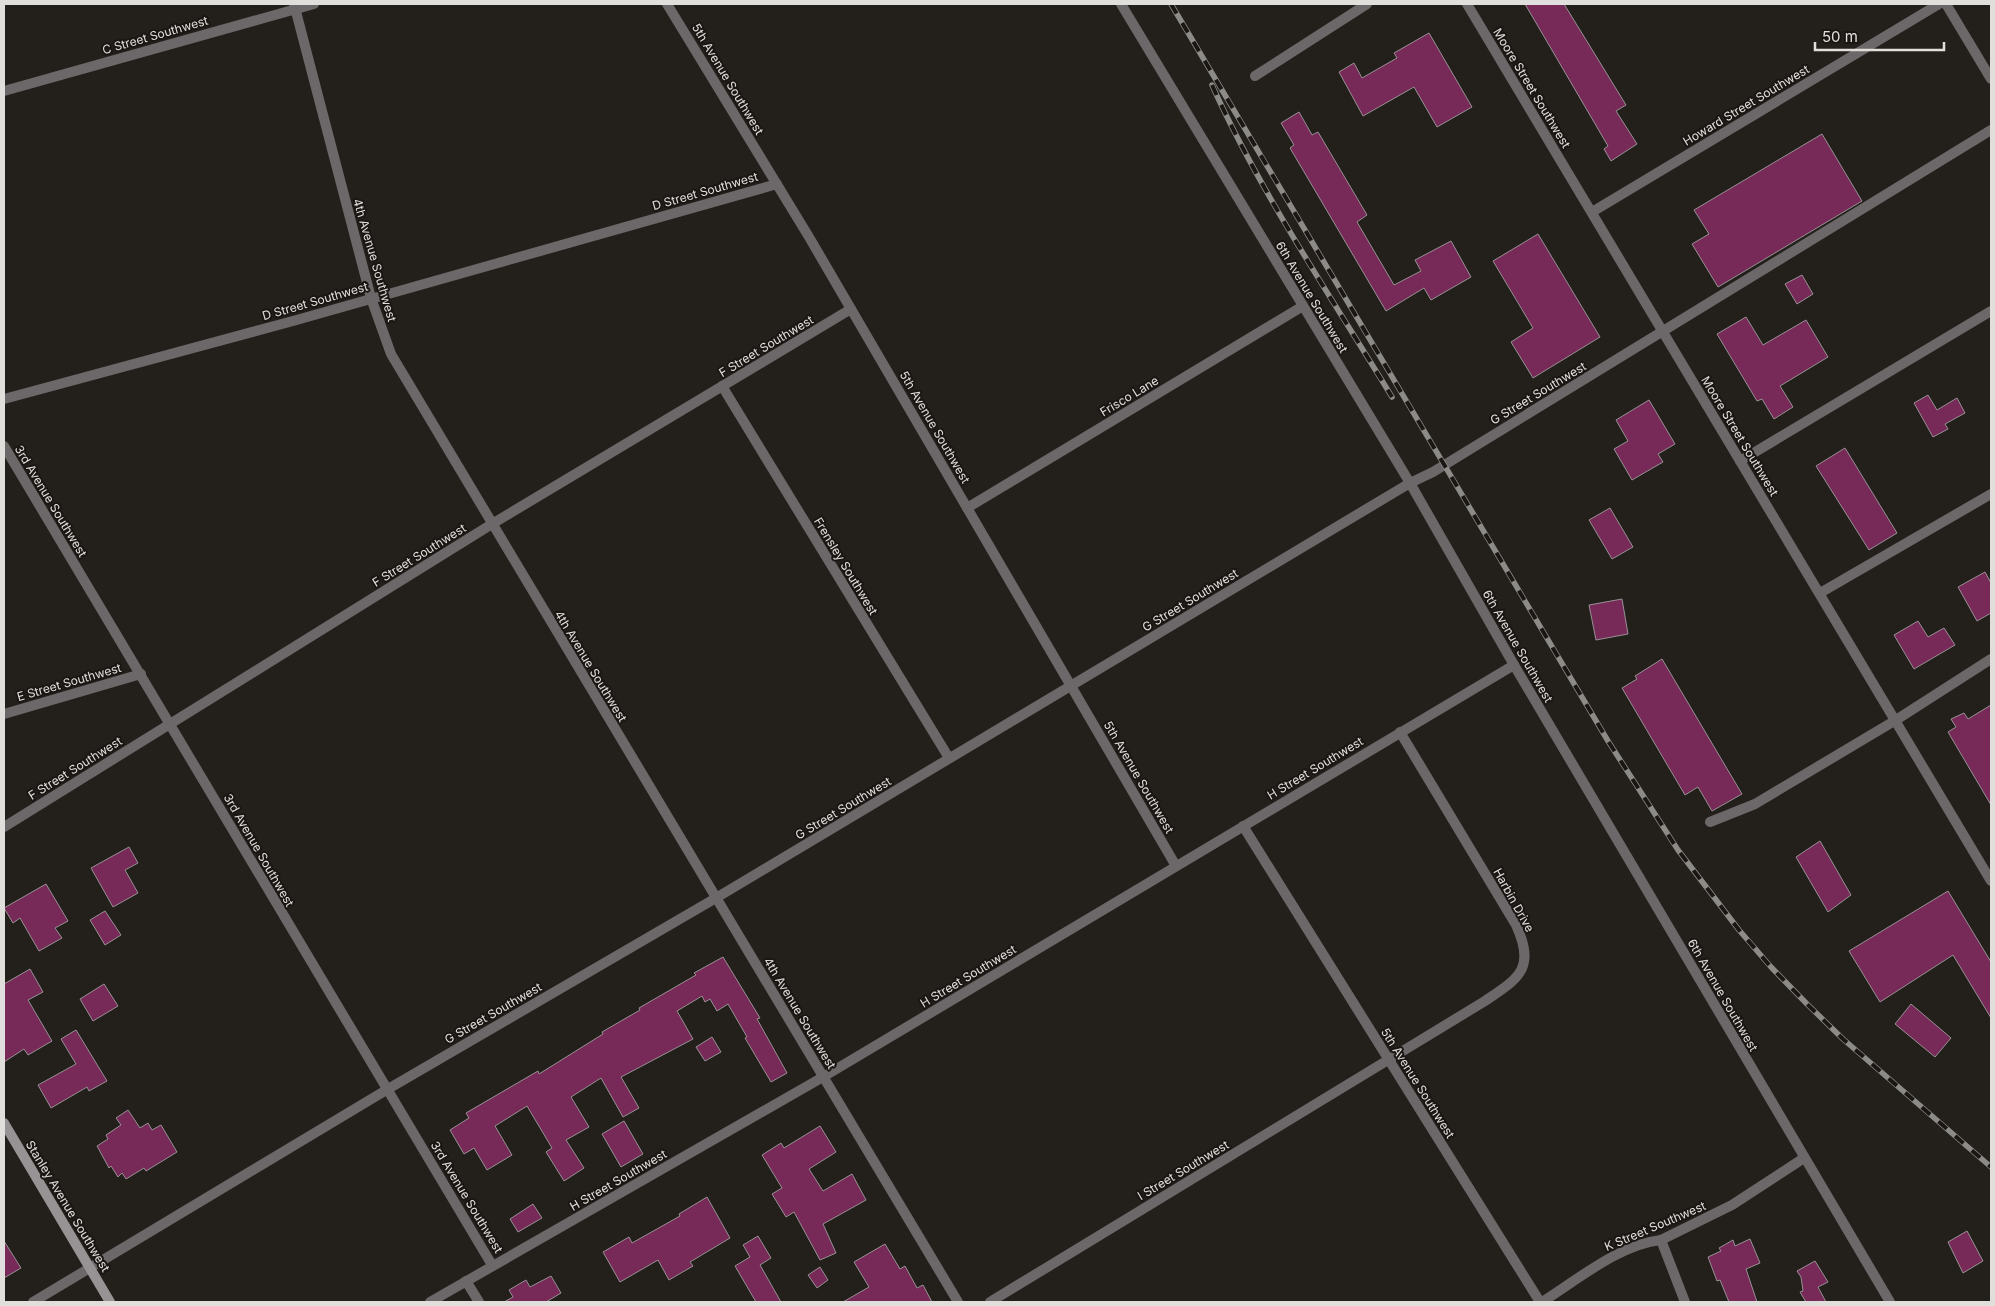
<svg xmlns="http://www.w3.org/2000/svg" width="1995" height="1306" font-family="Inter,sans-serif">
<style>
.building{fill:#772a58;stroke:#979194}
.lines{fill:none;stroke-linecap:round;stroke-linejoin:round}
.street{stroke:#6c6869;stroke-width:10}
.secondary{stroke:#979293;stroke-width:10}
.rail-casing{stroke:#8d8b87;stroke-width:5.5}
.rail{stroke:#1a1613;stroke-width:4;stroke-dasharray:11;stroke-linecap:butt}
.labels{text-anchor:middle;dominant-baseline:central;stroke-width:4;stroke-linejoin:round;paint-order:stroke}
.street-label{font-size:12px;fill:#e1dfdc;stroke:#1a1613}
</style>
<rect width="100%" height="100%" fill="#23201c"/>
<g class="building">
<path d="M 1525,4 L 1564,4 L 1626,105 L 1616,111 L 1637,144 L 1611,161 L 1604,149 L 1608,146 Z"/>
<path d="M 1429,33 L 1472,107 L 1437,127 L 1414,87 L 1363,116 L 1339,72 L 1354,63 L 1362,78 L 1397,58 L 1394,53 Z"/>
<path d="M 1299,112 L 1312,135 L 1318,132 L 1367,215 L 1357,222 L 1394,285 L 1421,271 L 1415,260 L 1451,241 L 1471,277 L 1431,300 L 1424,288 L 1386,311 L 1290,148 L 1294,145 L 1281,123 Z"/>
<path d="M 1822,134 L 1862,201 L 1718,287 L 1692,244 L 1709,234 L 1694,210 Z"/>
<path d="M 1538,234 L 1600,337 L 1533,378 L 1511,342 L 1533,328 L 1493,261 Z"/>
<path d="M 1802,275 L 1813,294 L 1797,304 L 1785,284 Z"/>
<path d="M 1746,317 L 1763,345 L 1806,320 L 1828,357 L 1780,386 L 1793,407 L 1774,419 L 1762,399 L 1757,401 L 1717,334 Z"/>
<path d="M 1928,395 L 1937,410 L 1957,398 L 1965,413 L 1945,424 L 1948,429 L 1933,437 L 1914,403 Z"/>
<path d="M 1649,400 L 1675,444 L 1658,454 L 1663,462 L 1632,480 L 1614,449 L 1628,441 L 1616,420 Z"/>
<path d="M 1845,448 L 1897,533 L 1869,550 L 1816,466 Z"/>
<path d="M 1610,508 L 1633,547 L 1612,559 L 1589,520 Z"/>
<path d="M 1985,572 L 1991,583 L 1991,613 L 1977,621 L 1958,587 Z"/>
<path d="M 1622,599 L 1628,634 L 1596,640 L 1589,605 Z"/>
<path d="M 1918,621 L 1928,637 L 1944,628 L 1955,645 L 1914,669 L 1894,635 Z"/>
<path d="M 1662,659 L 1742,794 L 1712,811 L 1698,787 L 1685,795 L 1622,688 L 1637,679 L 1635,676 Z"/>
<path d="M 1991,705 L 1991,805 L 1948,732 L 1956,727 L 1951,719 L 1964,713 L 1968,719 Z"/>
<path d="M 1820,841 L 1851,895 L 1828,912 L 1796,857 Z"/>
<path d="M 129,847 L 138,863 L 125,870 L 138,893 L 113,907 L 91,868 Z"/>
<path d="M 46,884 L 68,921 L 55,928 L 62,938 L 39,951 L 20,918 L 13,923 L 4,908 Z"/>
<path d="M 1948,891 L 1991,962 L 1991,1018 L 1953,955 L 1880,1002 L 1849,951 Z"/>
<path d="M 105,911 L 121,935 L 105,945 L 90,920 Z"/>
<path d="M 723,957 L 760,1018 L 757,1019 L 787,1073 L 771,1082 L 745,1038 L 747,1037 L 728,1004 L 717,1011 L 710,999 L 705,1002 L 702,996 L 677,1011 L 693,1039 L 621,1077 L 639,1108 L 623,1117 L 601,1078 L 571,1097 L 589,1127 L 566,1140 L 584,1168 L 564,1181 L 546,1152 L 552,1148 L 527,1106 L 495,1126 L 512,1155 L 487,1170 L 474,1148 L 464,1154 L 450,1130 L 469,1118 L 466,1113 L 538,1071 L 539,1074 L 603,1034 L 602,1032 L 640,1010 L 639,1008 L 696,975 L 694,973 Z"/>
<path d="M 30,969 L 43,992 L 28,1000 L 52,1041 L 28,1055 L 24,1049 L 4,1062 L 4,984 Z"/>
<path d="M 104,984 L 118,1006 L 93,1021 L 80,999 Z"/>
<path d="M 1911,1004 L 1951,1038 L 1935,1057 L 1895,1024 Z"/>
<path d="M 76,1030 L 107,1081 L 89,1091 L 87,1087 L 51,1108 L 38,1085 L 76,1064 L 61,1039 Z"/>
<path d="M 712,1037 L 721,1052 L 705,1061 L 696,1047 Z"/>
<path d="M 128,1110 L 140,1128 L 148,1123 L 152,1130 L 161,1125 L 177,1152 L 146,1171 L 144,1168 L 126,1179 L 122,1173 L 118,1177 L 111,1166 L 109,1168 L 97,1146 L 108,1139 L 106,1135 L 121,1125 L 116,1118 Z"/>
<path d="M 624,1121 L 643,1154 L 621,1167 L 602,1134 Z"/>
<path d="M 820,1126 L 836,1152 L 809,1169 L 823,1191 L 852,1174 L 866,1200 L 823,1224 L 836,1253 L 820,1260 L 794,1212 L 786,1217 L 772,1194 L 782,1188 L 762,1155 L 781,1143 L 784,1148 Z"/>
<path d="M 707,1197 L 730,1238 L 690,1262 L 693,1266 L 669,1280 L 658,1260 L 620,1282 L 603,1252 L 629,1237 L 632,1243 L 680,1216 L 679,1214 Z"/>
<path d="M 533,1204 L 542,1218 L 518,1232 L 510,1219 Z"/>
<path d="M 1967,1231 L 1983,1261 L 1963,1273 L 1948,1242 Z"/>
<path d="M 758,1236 L 771,1258 L 760,1265 L 781,1302 L 756,1302 L 735,1266 L 750,1257 L 743,1245 Z"/>
<path d="M 1750,1239 L 1760,1263 L 1746,1269 L 1757,1302 L 1729,1302 L 1720,1280 L 1717,1281 L 1708,1257 L 1721,1251 L 1719,1248 L 1733,1240 L 1735,1246 Z"/>
<path d="M 4,1241 L 21,1268 L 4,1278 Z"/>
<path d="M 885,1244 L 900,1269 L 905,1266 L 917,1288 L 923,1285 L 932,1302 L 843,1302 L 869,1287 L 854,1262 Z"/>
<path d="M 1815,1261 L 1828,1282 L 1818,1287 L 1826,1302 L 1806,1302 L 1800,1292 L 1803,1291 L 1801,1277 L 1797,1271 Z"/>
<path d="M 820,1267 L 828,1280 L 817,1288 L 808,1275 Z"/>
<path d="M 551,1276 L 561,1293 L 546,1302 L 504,1302 L 513,1297 L 509,1290 L 526,1280 L 530,1287 Z"/>
</g>
<g class="lines">
<g class="street">
<path d="M 294,4 L 371,298 L 391,354 L 958,1302"/>
<path d="M 667,4 L 809,237 L 1176,866"/>
<path d="M 1121,4 L 1410,483 L 1514,665 L 1890,1302"/>
<path d="M 1467,4 L 1991,881"/>
<path d="M 1946,4 L 1991,79"/>
<path d="M 1255,76 L 1367,4"/>
<path d="M 4,91 L 314,4"/>
<path d="M 1592,212 L 1939,4"/>
<path d="M 722,386 L 949,758"/>
<path d="M 4,399 L 293,321 L 777,184"/>
<path d="M 4,446 L 492,1265"/>
<path d="M 1740,461 L 1991,311"/>
<path d="M 967,508 L 1303,306"/>
<path d="M 1820,593 L 1991,494"/>
<path d="M 4,714 L 141,674"/>
<path d="M 1710,822 L 1755,804 L 1896,720 L 1991,659"/>
<path d="M 1243,826 L 1540,1302"/>
<path d="M 4,827 L 492,524 L 851,309"/>
<path d="M 1661,1240 L 1685,1302"/>
<path d="M 466,1281 L 479,1302"/>
<path d="M 33,1302 L 388,1089 L 716,898 L 1410,483 L 1433,472 L 1991,130"/>
<path d="M 430,1302 L 823,1077 L 1514,665"/>
<path d="M 990,1302 L 1485,1001 C 1519,978 1536,969 1516,925 L 1400,732"/>
<path d="M 1542,1302 C 1577,1280 1620,1244 1661,1240 L 1732,1205 L 1804,1158"/>
</g>
<path class="secondary" d="M 4,1123 L 110,1302"/>
<g class="rail-casing">
<g id="rail">
<path d="M 1171,4 L 1608,741 L 1678,850 L 1739,930 L 1771,967 L 1807,1004 L 1843,1039 L 1991,1167"/>
<path d="M 1212,85 C 1261,194 1330,295 1392,397"/>
</g>
</g>
<use href="#rail" class="rail"/>
</g>
<g class="labels">
<g class="street-label">
<text transform="translate(155 35) rotate(-16)">C Street Southwest</text>
<text transform="translate(728 79) rotate(59)">5th Avenue Southwest</text>
<text transform="translate(1532 88) rotate(59)">Moore Street Southwest</text>
<text transform="translate(1746 105) rotate(-31)">Howard Street Southwest</text>
<text transform="translate(705 191) rotate(-16)">D Street Southwest</text>
<text transform="translate(375 260) rotate(74)">4th Avenue Southwest</text>
<text transform="translate(1312 297) rotate(59)">6th Avenue Southwest</text>
<text transform="translate(315 301) rotate(-16)">D Street Southwest</text>
<text transform="translate(766 346) rotate(-31)">F Street Southwest</text>
<text transform="translate(1538 393) rotate(-31)">G Street Southwest</text>
<text transform="translate(1129 396) rotate(-31)">Frisco Lane</text>
<text transform="translate(935 427) rotate(60)">5th Avenue Southwest</text>
<text transform="translate(1740 436) rotate(59)">Moore Street Southwest</text>
<text transform="translate(51 501) rotate(59)">3rd Avenue Southwest</text>
<text transform="translate(419 555) rotate(-32)">F Street Southwest</text>
<text transform="translate(846 566) rotate(59)">Frensley Southwest</text>
<text transform="translate(1190 600) rotate(-31)">G Street Southwest</text>
<text transform="translate(1518 646) rotate(60)">6th Avenue Southwest</text>
<text transform="translate(591 666) rotate(59)">4th Avenue Southwest</text>
<text transform="translate(69 682) rotate(-16)">E Street Southwest</text>
<text transform="translate(75 768) rotate(-32)">F Street Southwest</text>
<text transform="translate(1315 768) rotate(-31)">H Street Southwest</text>
<text transform="translate(1139 777) rotate(60)">5th Avenue Southwest</text>
<text transform="translate(843 808) rotate(-31)">G Street Southwest</text>
<text transform="translate(259 850) rotate(60)">3rd Avenue Southwest</text>
<text transform="translate(1514 900) rotate(61)">Harbin Drive</text>
<text transform="translate(968 976) rotate(-31)">H Street Southwest</text>
<text transform="translate(1723 995) rotate(60)">6th Avenue Southwest</text>
<text transform="translate(493 1013) rotate(-30)">G Street Southwest</text>
<text transform="translate(800 1013) rotate(59)">4th Avenue Southwest</text>
<text transform="translate(1418 1083) rotate(58)">5th Avenue Southwest</text>
<text transform="translate(1183 1170) rotate(-31)">I Street Southwest</text>
<text transform="translate(618 1180) rotate(-30)">H Street Southwest</text>
<text transform="translate(467 1197) rotate(59)">3rd Avenue Southwest</text>
<text transform="translate(68 1206) rotate(59)">Stanley Avenue Southwest</text>
<text transform="translate(1655 1226) rotate(-23)">K Street Southwest</text>
</g>
</g>
<rect width="1995" height="1306" fill="none" stroke="#e1dfdc" stroke-width="10"/>
<path d="M1815 42v8h129v-8" fill="none" stroke="#e1dfdc" stroke-width="2.5"/>
<text x="1822" y="42" font-size="15" fill="#e1dfdc" stroke="#1a1613" stroke-width="4" paint-order="stroke">50 m</text>
</svg>
